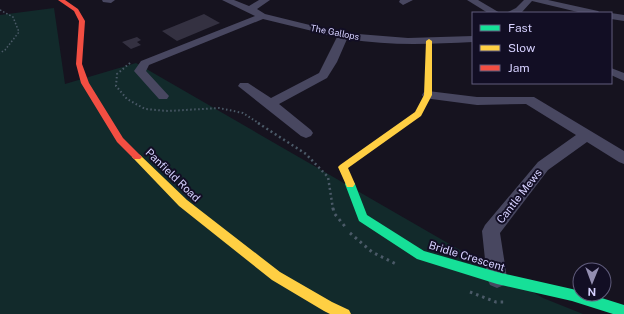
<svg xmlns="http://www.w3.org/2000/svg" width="624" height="314" font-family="'Public Sans',sans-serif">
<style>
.green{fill:#122a2b}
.building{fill:#343141}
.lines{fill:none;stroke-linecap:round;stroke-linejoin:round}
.path-far3{stroke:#4b5a68;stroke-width:1.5;stroke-dasharray:1.5 2;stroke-linecap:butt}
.path-far2{stroke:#4b5a68;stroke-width:2;stroke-dasharray:1.5 2.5;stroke-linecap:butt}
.path-far1{stroke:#4b5a68;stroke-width:2.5;stroke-dasharray:2 3;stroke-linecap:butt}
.path{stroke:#4b5a68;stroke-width:3;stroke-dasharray:2.5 4;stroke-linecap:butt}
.street{fill:#484760;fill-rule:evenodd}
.fast{fill:#16e098;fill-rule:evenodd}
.slow{fill:#ffcf43;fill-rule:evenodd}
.jam{fill:#f24e42;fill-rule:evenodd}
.labels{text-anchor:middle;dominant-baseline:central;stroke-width:4;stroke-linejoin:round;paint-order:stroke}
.far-street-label{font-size:9px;fill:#d6d1ff;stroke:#120e24}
.street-label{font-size:11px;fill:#d6d1ff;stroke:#120e24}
</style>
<rect width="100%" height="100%" fill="#16131f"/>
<path class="green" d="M 54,8 L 65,84 L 136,63 L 543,298 L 583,314 L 0,314 L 0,15 Z"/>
<g class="building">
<path d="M 204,14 L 220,23 L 177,41 L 162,31 Z"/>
<path d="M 137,37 L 141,40 L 137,42 L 141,45 L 131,49 L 122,42 Z"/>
</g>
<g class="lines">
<path class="path-far3" d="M 0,10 L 13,17 L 19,32 L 5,50 L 0,53"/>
<path class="path-far2" d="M 130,63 L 117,74 L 116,86 L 127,99 L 145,109 L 168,111 L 219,108 L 243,113 L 260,124"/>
<path class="path-far1" d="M 258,123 L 306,154 L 328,177 L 333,209"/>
<g class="path">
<path d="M 333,208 L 334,213 L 347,229"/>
<path d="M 350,233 L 372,252 L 398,265"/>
<path d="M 470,292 L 496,302 L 505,302"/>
</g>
<g class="street">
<path d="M 102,0 L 115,0 L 111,3 L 103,2 Z"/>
<path d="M 222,0 L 234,0 L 249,6 L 259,0 L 270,0 L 257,9 L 265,14 L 322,28 L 358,34 L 408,38 L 473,36 L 473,42 C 431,44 389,46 347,39 L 337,62 L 327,78 L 279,104 L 311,130 L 313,133 L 311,136 L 306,138 L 301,136 L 238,86 L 240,83 L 248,83 L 271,98 L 319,73 L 337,37 L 263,19 L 149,65 L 146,71 L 169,96 L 167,99 L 159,99 L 134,71 L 141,61 L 255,16 Z"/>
<path d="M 400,0 L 413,0 L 403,5 L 399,2 Z"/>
<path d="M 467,0 L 478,0 L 500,13 L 488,13 Z"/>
<path d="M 524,0 L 548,0 L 598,11 L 600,13 L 582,13 L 532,1 L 522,12 L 506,13 L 516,8 Z"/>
<path d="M 611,13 L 624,15 L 624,21 L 611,19 Z"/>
<path d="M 611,68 L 624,73 L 624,81 L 611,75 Z"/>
<path d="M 428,91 L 477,97 L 534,97 L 624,151 L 624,164 L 619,162 L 587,142 L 548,170 L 500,233 L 507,278 L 504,285 L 497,288 L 490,285 L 487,278 L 482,231 L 485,225 L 538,162 L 576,135 L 526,104 L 477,105 L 424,98 L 422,95 L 424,92 Z"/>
</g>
<path class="fast" d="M 350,180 L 353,181 L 355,184 L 367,215 L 424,251 L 497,272 L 572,289 L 580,291 L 580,294 L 589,294 L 624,305 L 624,314 L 613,314 L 572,301 L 497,284 L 417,259 L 359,221 L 345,184 L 347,181 Z"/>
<g class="slow">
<path d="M 429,39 L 432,41 L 432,95 L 421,116 L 348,168 L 355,184 L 353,187 L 347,187 L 338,167 L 340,165 L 415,112 L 424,95 L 426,41 Z"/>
<path d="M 137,154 L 140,155 L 187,200 L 280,272 L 332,302 L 349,310 L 351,314 L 330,314 L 324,311 L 272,280 L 179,206 L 134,159 L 132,157 Z"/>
</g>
<path class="jam" d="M 58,0 L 65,0 L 78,9 L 85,21 L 82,64 L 89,83 L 123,138 L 142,157 L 140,159 L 134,159 L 117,142 L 81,83 L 76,64 L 79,21 L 74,11 Z"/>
</g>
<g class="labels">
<g class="far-street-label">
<text transform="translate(335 32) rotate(11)">The Gallops</text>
</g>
<g class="street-label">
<text transform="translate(173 175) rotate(44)">Panfield Road</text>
<text transform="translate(519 196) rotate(-52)">Cantle Mews</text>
<text transform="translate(467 256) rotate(17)">Bridle Crescent</text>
</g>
</g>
<rect x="472" y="12" width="140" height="72" fill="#120e24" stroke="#605c7c"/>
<rect x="480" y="25" width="20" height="6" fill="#16e098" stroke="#605c7c"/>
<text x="508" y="32" font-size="12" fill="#d6d1ff">Fast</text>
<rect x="480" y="45" width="20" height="6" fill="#ffcf43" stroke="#605c7c"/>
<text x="508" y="52" font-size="12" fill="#d6d1ff">Slow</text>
<rect x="480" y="65" width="20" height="6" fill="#f24e42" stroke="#605c7c"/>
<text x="508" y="72" font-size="12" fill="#d6d1ff">Jam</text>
<g transform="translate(592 282) rotate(181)"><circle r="19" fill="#120e24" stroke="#605c7c"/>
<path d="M0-3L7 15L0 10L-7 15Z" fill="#938eb1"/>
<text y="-6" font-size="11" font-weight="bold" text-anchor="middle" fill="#d6d1ff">N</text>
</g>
</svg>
